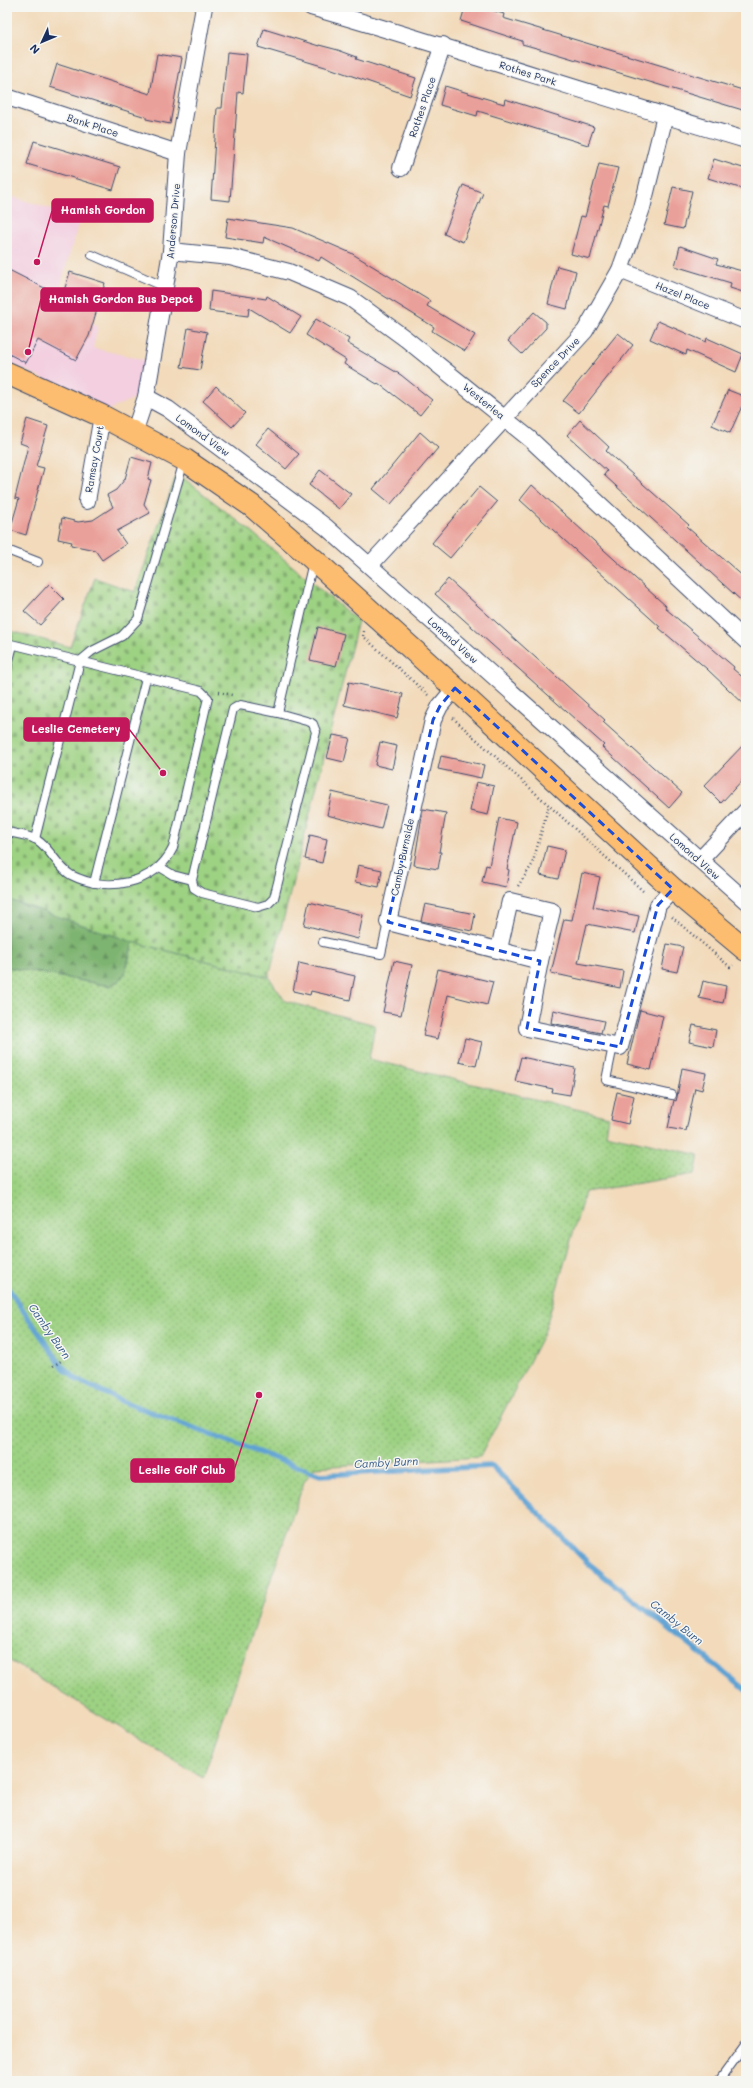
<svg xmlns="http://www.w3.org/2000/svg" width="753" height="2088" font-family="Mali,sans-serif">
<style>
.built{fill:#f3cfe0}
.grass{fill:url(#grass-dots);stroke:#5c8070}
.forest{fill:url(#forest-firs);stroke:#4c7268}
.cemetery{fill:url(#cemetery-stones);stroke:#5c8070}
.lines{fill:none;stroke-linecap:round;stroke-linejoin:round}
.stream{stroke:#5ea2d3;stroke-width:5.5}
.building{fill:#eaa09a}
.lane-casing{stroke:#3b496c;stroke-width:10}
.street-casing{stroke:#3b496c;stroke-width:18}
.primary-casing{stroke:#3b496c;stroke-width:24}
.path{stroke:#3b496c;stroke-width:2.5;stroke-dasharray:1 3;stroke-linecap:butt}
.lane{stroke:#fff;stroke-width:8}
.street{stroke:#fff;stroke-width:16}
.primary{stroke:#fcbd6f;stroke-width:22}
.marked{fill:none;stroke:#1d4ed8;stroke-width:3;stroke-dasharray:8 5;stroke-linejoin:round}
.labels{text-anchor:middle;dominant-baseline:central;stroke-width:3;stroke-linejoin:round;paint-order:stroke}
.street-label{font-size:10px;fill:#1b2f5e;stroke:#f6f6f2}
.water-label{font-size:11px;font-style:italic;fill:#325787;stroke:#f6f6f2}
.leader{fill:none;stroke:#c2185b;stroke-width:1.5}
.callout-dot{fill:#c2185b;stroke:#f6f6f2;stroke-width:1.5}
.callout{fill:#c2185b;stroke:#c2185b;stroke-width:1.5}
.callout-label{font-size:11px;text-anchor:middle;font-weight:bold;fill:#fff}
</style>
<defs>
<pattern id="grass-dots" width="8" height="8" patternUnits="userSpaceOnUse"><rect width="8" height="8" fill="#9ed283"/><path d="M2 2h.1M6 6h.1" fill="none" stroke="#80ab6e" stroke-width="1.8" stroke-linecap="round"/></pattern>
<pattern id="forest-firs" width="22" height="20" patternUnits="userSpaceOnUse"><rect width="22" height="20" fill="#7eb471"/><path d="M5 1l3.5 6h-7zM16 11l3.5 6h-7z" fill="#669360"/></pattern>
<pattern id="cemetery-stones" width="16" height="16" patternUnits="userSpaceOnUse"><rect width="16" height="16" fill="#9ed283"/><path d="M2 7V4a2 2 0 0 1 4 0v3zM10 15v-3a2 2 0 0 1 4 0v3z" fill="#80ab6e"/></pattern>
</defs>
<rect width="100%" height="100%" fill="#f6f6f2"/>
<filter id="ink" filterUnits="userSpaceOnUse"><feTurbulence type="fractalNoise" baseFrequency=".025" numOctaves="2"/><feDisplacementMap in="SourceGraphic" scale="8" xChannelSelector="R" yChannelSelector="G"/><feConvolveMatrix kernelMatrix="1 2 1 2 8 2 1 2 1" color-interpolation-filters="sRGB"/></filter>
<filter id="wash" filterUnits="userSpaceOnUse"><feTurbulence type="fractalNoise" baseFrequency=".012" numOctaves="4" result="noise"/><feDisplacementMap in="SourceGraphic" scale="16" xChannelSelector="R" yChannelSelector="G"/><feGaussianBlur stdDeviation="0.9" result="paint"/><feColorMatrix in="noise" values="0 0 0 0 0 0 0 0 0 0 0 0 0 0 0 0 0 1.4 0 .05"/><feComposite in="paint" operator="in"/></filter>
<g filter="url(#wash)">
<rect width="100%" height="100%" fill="#f2daba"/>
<path class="built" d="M 7,195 L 80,218 L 55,306 L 98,326 L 93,348 L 145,360 L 137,397 L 108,410 L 7,361 Z"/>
<path class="grass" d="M 133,942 L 269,977 L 285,1001 L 375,1025 L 369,1059 L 609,1117 L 606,1134 L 699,1155 L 695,1174 L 585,1192 L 544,1333 L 480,1457 L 315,1467 L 304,1482 L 203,1778 L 7,1659 L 7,967 L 110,986 C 128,976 128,961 133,942 Z"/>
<path class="forest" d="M 7,899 L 133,942 L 125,973 L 120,980 L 110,986 L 7,967 Z"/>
<path class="cemetery" d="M 177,473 L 248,529 L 358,621 L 269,977 L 133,942 L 7,899 L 7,630 L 70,647 L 95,578 L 135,592 Z"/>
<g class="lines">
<path class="stream" d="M 7,1287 L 62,1366 L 76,1379 L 124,1402 L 320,1475 L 492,1466 L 589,1564 L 746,1690"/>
</g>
<g id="blocks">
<g class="building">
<path d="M 465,7 L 481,7 L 504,14 L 503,18 L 746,91 L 746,111 L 540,49 L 522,44 L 522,41 L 461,21 Z"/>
<path d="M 264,29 L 319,46 L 319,45 L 338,50 L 357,57 L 356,59 L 416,78 L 410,96 L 332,69 L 258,47 Z"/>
<path d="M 227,52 L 247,54 L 243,93 L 238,92 L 230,201 L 211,199 L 217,108 L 222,108 Z"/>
<path d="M 157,54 L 182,58 L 170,124 L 146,119 L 146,117 L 50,87 L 57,64 L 150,94 Z"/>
<path d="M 445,86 L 504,104 L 505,99 L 594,127 L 588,145 L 478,111 L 477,116 L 440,105 Z"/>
<path d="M 34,141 L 120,167 L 113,190 L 27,164 Z"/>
<path d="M 714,159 L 746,169 L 746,190 L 708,178 Z"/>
<path d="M 599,164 L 618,168 L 608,206 L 604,205 L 590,259 L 571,254 L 581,216 L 585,217 Z"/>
<path d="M 463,185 L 483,193 L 463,242 L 444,234 Z"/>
<path d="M 673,187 L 692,191 L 683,229 L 664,225 Z"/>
<path d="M 228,218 L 293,228 L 351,253 L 430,301 L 427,306 L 475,335 L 465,351 L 432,331 L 434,327 L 321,257 L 319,261 L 264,237 L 263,243 L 225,237 Z"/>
<path d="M 680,246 L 718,259 L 716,264 L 746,272 L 746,293 L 730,288 L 731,283 L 675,266 Z"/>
<path d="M 557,266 L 576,271 L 567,309 L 548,304 Z"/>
<path d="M 7,269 L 62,297 L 70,272 L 105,283 L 89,336 L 76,360 L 38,340 L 26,363 L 7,353 Z"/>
<path d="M 211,291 L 266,299 L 267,296 L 301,317 L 290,333 L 249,308 L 248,316 L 209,311 Z"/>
<path d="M 534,312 L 546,322 L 546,328 L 522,354 L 508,341 Z"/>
<path d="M 316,319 L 349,339 L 347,343 L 401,375 L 432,400 L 420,415 L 378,383 L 377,384 L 344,364 L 346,360 L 306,335 Z"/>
<path d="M 658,321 L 706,342 L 707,338 L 743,354 L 736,372 L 687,350 L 686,355 L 650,339 Z"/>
<path d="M 188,328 L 207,332 L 200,370 L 181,367 Z"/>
<path d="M 618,333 L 633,345 L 579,413 L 563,401 Z"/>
<path d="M 216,386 L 245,413 L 232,427 L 203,401 Z"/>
<path d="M 728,390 L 746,397 L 730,433 L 712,425 Z"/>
<path d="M 27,419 L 48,426 L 36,466 L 44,468 L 26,535 L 10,530 L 19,499 L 15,498 L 28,446 L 20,443 Z"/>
<path d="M 580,420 L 609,447 L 606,451 L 689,525 L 687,527 L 746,579 L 746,605 L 604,475 L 607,471 L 567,435 Z"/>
<path d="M 268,429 L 299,454 L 286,469 L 256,444 Z"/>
<path d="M 420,432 L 438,448 L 391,504 L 373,489 Z"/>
<path d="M 131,457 L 152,463 L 148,479 L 151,480 L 144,504 L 150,513 L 117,531 L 126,544 L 102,560 L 95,550 L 71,545 L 72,542 L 58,539 L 62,518 L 78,522 L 93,520 L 113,507 L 107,495 L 116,490 L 125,479 Z"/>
<path d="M 320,470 L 351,494 L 339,509 L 309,485 Z"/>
<path d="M 532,485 L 666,606 L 665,608 L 734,667 L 733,669 L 746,680 L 746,706 L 707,669 L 659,628 L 660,627 L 520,500 Z"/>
<path d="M 479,487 L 497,502 L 450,558 L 432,543 Z"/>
<path d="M 448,579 L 605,720 L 603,722 L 682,793 L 669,808 L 602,747 L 604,745 L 435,594 Z"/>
<path d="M 49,584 L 64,599 L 40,625 L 24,611 Z"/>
<path d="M 318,627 L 344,634 L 336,666 L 310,660 Z"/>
<path d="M 349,682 L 403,694 L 397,718 L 344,705 Z"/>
<path d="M 333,735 L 350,738 L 344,762 L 327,758 Z"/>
<path d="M 380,742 L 397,746 L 392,769 L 375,765 Z"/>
<path d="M 746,742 L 746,776 L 721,803 L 704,786 Z"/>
<path d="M 441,756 L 484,765 L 481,778 L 438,769 Z"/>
<path d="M 476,782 L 494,786 L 488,815 L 470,811 Z"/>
<path d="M 332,792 L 387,805 L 381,829 L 327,815 Z"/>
<path d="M 423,809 L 446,813 L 439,852 L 441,852 L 438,869 L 414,865 Z"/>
<path d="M 499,818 L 517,822 L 507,869 L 509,870 L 506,887 L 482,882 L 486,865 L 489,866 Z"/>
<path d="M 310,835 L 327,839 L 322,863 L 305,859 Z"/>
<path d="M 547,846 L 565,850 L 558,879 L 540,875 Z"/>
<path d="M 358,865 L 382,870 L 379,887 L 355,882 Z"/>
<path d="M 582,873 L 600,877 L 593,907 L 639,916 L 635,933 L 587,924 L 578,963 L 623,971 L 620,988 L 551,973 L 564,919 L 572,920 Z"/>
<path d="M 309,902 L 363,915 L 358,939 L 304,925 Z"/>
<path d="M 425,904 L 475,914 L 472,931 L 421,921 Z"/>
<path d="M 667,944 L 683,947 L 677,972 L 662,969 Z"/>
<path d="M 394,961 L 412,965 L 401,1015 L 383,1012 Z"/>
<path d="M 299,963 L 355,976 L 350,1000 L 311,991 L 310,995 L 293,991 Z"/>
<path d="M 438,969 L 493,982 L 487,1005 L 448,995 L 438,1039 L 423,1036 Z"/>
<path d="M 703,981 L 726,986 L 723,1003 L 699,998 Z"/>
<path d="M 553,1010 L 604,1021 L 601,1033 L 551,1023 Z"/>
<path d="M 640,1010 L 663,1016 L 651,1070 L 627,1064 Z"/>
<path d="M 693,1025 L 716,1030 L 713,1047 L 689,1042 Z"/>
<path d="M 465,1038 L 482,1042 L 476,1066 L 459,1062 Z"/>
<path d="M 521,1057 L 575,1068 L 570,1095 L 552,1092 L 553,1089 L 515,1081 Z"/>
<path d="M 682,1068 L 706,1073 L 702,1090 L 695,1088 L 686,1131 L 668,1128 L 674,1100 L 676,1101 L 677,1097 Z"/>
<path d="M 617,1092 L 634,1096 L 628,1124 L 611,1120 Z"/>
</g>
</g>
</g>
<g filter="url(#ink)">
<use href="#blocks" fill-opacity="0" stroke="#3b496c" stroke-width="1"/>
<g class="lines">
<g class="lane-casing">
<g id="lane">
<path d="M 92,255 L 165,287"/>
<path d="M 7,550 L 38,562"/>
<path d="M 7,643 L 201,691 L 208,698 L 173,848 C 155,885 106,893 71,875 C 57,867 51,849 37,840 C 28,835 16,834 7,832"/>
<path d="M 7,668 L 13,645"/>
<path d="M 278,713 L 310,722 L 313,724 L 316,732 L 274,898 L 268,904 L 258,907 L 202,893 L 194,888 L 192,880 L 232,713 L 233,709 L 240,705 L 278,713 L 313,562"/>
<path d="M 35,839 L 80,661 L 92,651 L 122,636 L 138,619 L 184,461"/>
<path d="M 160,867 L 173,875 L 192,880"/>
<path d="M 94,883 L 146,678"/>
<path d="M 323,942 L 381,954 L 388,922"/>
<path d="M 613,1046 L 606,1080 L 672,1095"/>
<path d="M 719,2081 L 746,2044"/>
</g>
</g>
<g class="street-casing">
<g id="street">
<path d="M 311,7 C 456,49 600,97 746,140"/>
<path d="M 7,97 L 178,153"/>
<path d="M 401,168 L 443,45"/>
<path d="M 171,251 L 230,257 L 289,272 L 350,298 L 406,339 L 530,439 L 746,641"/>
<path d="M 620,270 L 746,321"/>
<path d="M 146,397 L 168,409 L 326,527 L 746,901"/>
<path d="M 134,433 L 146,397 L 165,287 L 171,251 L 178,153 L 204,7"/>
<path d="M 87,501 L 102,416"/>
<path d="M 370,565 L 585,331 L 620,270 L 642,208 L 665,116"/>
<path d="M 455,688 L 440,706 L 433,720 L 388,922 L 540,961 L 527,1028 L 620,1047 L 658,905 L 673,889"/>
<path d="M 700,860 L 746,811"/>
<path d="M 499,949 L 510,901 L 552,911 L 540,961"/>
</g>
</g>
<g class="primary-casing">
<path id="primary" d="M 7,373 L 102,416 L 185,460 L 252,506 L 313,559 L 455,688 L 673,889 L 746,950"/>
</g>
<g class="path">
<path d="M 364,631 L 363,636 L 428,695"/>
<path d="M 219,692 L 232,695"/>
<path d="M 453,718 L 643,891"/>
<path d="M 518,886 L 532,865 L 549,805"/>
<path d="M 672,917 L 730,967 L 733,965"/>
<path d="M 53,1366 L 61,1361"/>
</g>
<use href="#lane" class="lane"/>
<use href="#street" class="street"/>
<use href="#primary" class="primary"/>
</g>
</g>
<path class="marked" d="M 455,688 L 673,889 L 658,905 L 620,1047 L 527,1028 L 540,961 L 388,922 L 433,720 L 440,706 Z"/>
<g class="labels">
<g class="street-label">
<text transform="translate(528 73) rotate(18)">Rothes Park</text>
<text transform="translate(422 107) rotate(-71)">Rothes Place</text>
<text transform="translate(93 125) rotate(18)">Bank Place</text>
<text transform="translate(173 221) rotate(-85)">Anderson Drive</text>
<text transform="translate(683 295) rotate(22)">Hazel Place</text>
<text transform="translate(555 362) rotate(-46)">Spence Drive</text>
<text transform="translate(484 401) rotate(39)">Westerlea</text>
<text transform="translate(203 435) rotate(36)">Lomond View</text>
<text transform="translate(94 459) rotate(-80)">Ramsay Court</text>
<text transform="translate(453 640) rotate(42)">Lomond View</text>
<text transform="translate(695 856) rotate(42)">Lomond View</text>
<text transform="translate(402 857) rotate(-78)">Camby Burnside</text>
</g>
<g class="water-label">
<text transform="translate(50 1331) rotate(55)">Camby Burn</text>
<text transform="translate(386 1462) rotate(-3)">Camby Burn</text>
<text transform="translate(677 1622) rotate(39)">Camby Burn</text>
</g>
</g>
<path class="leader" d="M37 262L52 211M28 352L41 299M163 773L129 729M259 1395L234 1470"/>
<g class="callout-dot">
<circle cx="37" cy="262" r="4"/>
<circle cx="28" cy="352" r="4"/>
<circle cx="163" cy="773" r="4"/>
<circle cx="259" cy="1395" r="4"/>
</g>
<g class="callout">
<rect x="52" y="199" width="101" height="23" rx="4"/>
<rect x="41" y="288" width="160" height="23" rx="4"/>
<rect x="24" y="718" width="105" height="23" rx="4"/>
<rect x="131" y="1459" width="103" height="23" rx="4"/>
</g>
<g class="callout-label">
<text x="103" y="214">Hamish Gordon</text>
<text x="121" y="303">Hamish Gordon Bus Depot</text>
<text x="76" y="733">Leslie Cemetery</text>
<text x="182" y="1474">Leslie Golf Club</text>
</g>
<rect width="753" height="2088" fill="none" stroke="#f6f6f2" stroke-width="24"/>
<g transform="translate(42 42) rotate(226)" stroke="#f6f6f2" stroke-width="3" paint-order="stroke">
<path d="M0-3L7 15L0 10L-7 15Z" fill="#1b2f5e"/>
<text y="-6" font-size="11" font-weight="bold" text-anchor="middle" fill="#1b2f5e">N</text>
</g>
</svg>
